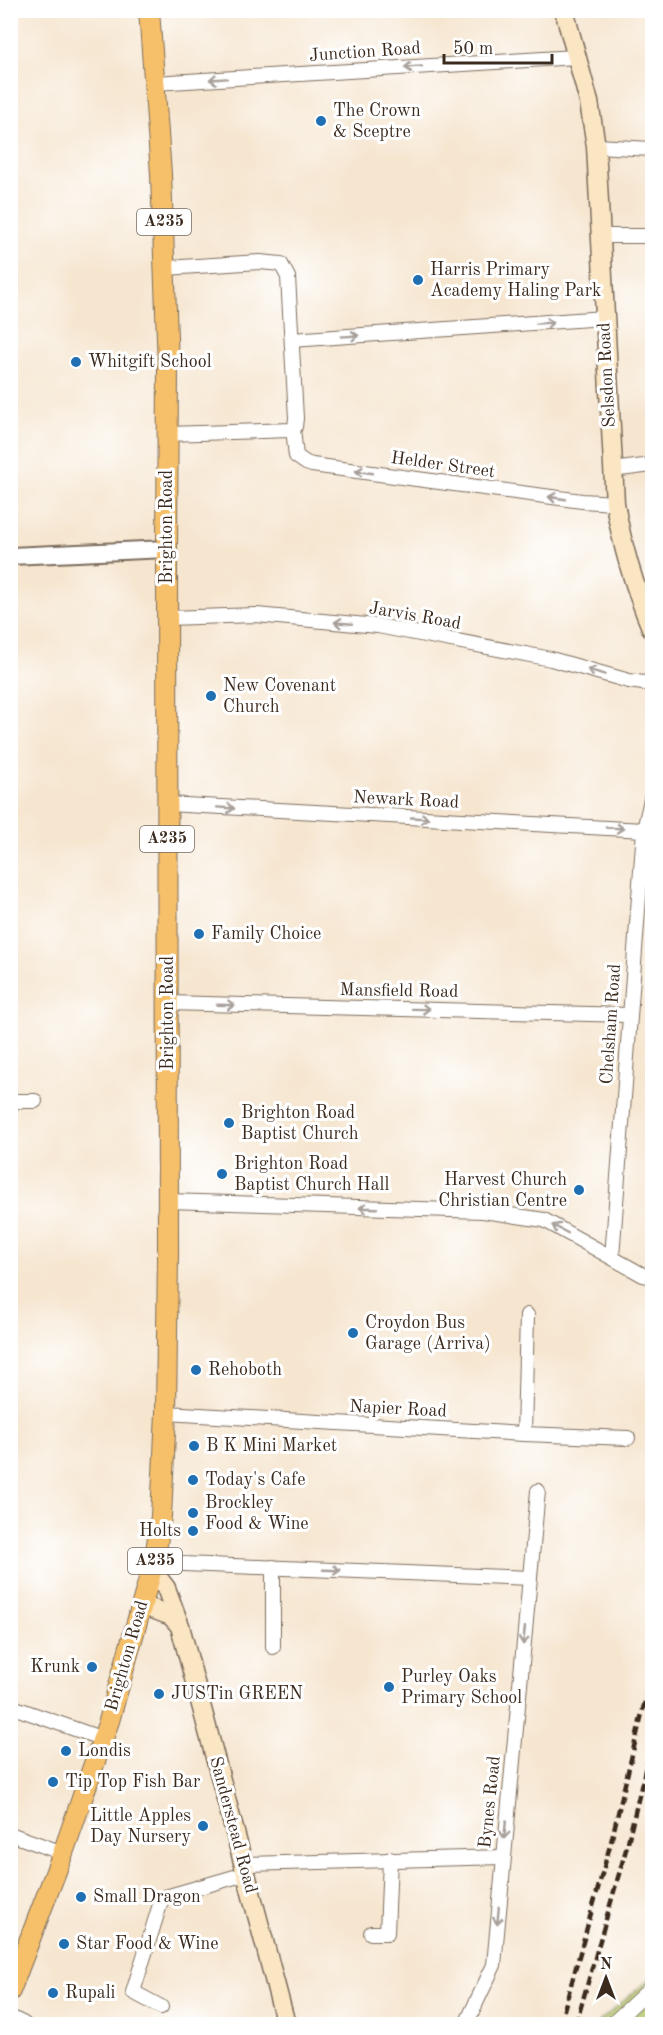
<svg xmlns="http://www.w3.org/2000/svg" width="663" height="2035" font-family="'Old Standard TT',serif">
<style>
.green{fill:#b5c76a;stroke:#787844;stroke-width:1.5}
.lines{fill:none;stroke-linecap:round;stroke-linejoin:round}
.minor-casing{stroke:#7c6c5c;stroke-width:16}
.tertiary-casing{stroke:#7c6c5c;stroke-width:20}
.secondary-casing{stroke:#7c6c5c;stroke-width:21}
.primary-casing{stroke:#7c6c5c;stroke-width:22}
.minor{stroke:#fff;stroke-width:14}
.tertiary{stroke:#fff;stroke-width:16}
.secondary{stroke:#fbe6c4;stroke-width:18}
.primary{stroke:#f6c06b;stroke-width:20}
.rail{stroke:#3b2a1e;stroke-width:4.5;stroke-dasharray:9 4.5;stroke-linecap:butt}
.oneway{stroke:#a79f9a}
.poi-dot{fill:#1f6fb2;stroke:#fff;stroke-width:2}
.labels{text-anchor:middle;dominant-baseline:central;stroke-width:6;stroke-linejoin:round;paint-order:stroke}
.shield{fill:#fff;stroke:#766a62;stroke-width:1.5}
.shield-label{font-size:16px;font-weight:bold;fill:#3b2a1e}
.street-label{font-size:18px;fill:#3b2a1e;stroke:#fff}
.poi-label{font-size:18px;fill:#3b2a1e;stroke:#fff;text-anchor:start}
</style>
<rect width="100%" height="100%" fill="#fff"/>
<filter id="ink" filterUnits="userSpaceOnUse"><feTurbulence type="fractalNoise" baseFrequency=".0167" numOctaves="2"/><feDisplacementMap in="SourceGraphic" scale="12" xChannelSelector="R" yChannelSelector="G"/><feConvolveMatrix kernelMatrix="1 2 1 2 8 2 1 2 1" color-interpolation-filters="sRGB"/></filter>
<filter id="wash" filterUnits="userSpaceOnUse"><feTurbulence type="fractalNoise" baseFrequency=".008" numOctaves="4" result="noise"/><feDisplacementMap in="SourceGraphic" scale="24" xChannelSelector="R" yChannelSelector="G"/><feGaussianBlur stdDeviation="1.35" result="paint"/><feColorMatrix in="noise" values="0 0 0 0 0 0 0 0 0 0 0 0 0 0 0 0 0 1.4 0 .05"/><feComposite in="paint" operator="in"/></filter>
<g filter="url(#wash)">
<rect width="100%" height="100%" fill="#f6e6d0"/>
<path class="green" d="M 652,1977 L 652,2024 L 598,2024 L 599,2022 Z"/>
</g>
<g filter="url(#ink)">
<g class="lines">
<g class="minor-casing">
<g id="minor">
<path d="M 155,83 L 576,57"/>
<path d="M 596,146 L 652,149"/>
<path d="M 601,236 L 652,236"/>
<path d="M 166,268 L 260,262 L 281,264 L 288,277 L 296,418 L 295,427 L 291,430 L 168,434"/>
<path d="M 292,340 L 604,318"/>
<path d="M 293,429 L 296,456 L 306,463 L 312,465 L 582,501 L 615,503"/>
<path d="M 612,470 L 652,465"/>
<path d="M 168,618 L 256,615 L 378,626 L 551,659 L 629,681 L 643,683 L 652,681"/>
<path d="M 167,804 L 644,830"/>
<path d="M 168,1003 L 629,1015"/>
<path d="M 10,1101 L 35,1101"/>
<path d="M 168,1201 L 483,1211 L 544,1220 L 643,1275 L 652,1277"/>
<path d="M 612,1257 L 644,830 L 652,795"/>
<path d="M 166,1413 L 524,1434 L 628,1438"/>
<path d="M 524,1434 L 527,1315"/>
<path d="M 155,1558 L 184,1564 L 530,1578"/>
<path d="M 273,1647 L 273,1567"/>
<path d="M 10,1706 L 103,1739"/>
<path d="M 10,1834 L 63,1853"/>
<path d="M 243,1864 L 503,1857"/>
<path d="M 371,1933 L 387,1933 L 390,1859"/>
<path d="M 161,2007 L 133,1992 L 162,1898 L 245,1874"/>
<path d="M 10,2017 L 24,2024"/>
<path d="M 466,2024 L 494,1965 L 538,1491"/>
<path d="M 612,2024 L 652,1987"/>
</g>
</g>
<g class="tertiary-casing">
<path id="tertiary" d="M 10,556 L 167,549"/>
</g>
<g class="secondary-casing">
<g id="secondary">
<path d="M 564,10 L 589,102 L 596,146 L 615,503 C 622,547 635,589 652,630"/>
<path d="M 152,1570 L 166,1588 L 180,1626 L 286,2024"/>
<path d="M 142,1605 L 171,1616 L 180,1626"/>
</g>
</g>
<g class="primary-casing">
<path id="primary" d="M 10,1991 L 63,1853 L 109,1721 L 155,1558 L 161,1516 L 166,1413 L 168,1254 L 167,549 L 168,366 L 161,174 L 149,10"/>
</g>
<use href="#minor" class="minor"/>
<use href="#tertiary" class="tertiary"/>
<use href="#secondary" class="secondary"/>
<use href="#primary" class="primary"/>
<g class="rail">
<path d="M 560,2024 L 611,1842 L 652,1672"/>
<path d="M 576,2024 L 627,1846 L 652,1741"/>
</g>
</g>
<defs><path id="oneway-shaft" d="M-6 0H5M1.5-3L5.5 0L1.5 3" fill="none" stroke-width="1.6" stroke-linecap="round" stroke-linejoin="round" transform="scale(1.5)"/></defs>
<g class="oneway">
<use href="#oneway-shaft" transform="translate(413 67) rotate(176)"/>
<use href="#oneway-shaft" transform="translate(218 79) rotate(176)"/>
<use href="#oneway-shaft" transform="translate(545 323) rotate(-4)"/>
<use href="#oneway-shaft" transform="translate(350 336) rotate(-4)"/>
<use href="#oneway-shaft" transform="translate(364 472) rotate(-172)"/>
<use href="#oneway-shaft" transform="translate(557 498) rotate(-172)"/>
<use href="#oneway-shaft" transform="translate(343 623) rotate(-175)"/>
<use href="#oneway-shaft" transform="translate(596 672) rotate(-164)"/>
<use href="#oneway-shaft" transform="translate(226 808) rotate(4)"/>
<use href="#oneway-shaft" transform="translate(420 818) rotate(3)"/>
<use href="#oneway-shaft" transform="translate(615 828) rotate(3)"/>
<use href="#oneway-shaft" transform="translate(226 1005) rotate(2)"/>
<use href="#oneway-shaft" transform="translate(421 1009) rotate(1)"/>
<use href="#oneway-shaft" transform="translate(368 1208) rotate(-178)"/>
<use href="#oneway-shaft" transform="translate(560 1229) rotate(-152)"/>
<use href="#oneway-shaft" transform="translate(332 1570) rotate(2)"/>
<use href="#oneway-shaft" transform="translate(524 1636) rotate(96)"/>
<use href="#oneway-shaft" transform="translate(505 1830) rotate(96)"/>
<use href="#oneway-shaft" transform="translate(498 1916) rotate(95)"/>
</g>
</g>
<g class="poi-dot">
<circle cx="321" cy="121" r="6"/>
<circle cx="418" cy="280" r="6"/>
<circle cx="76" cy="362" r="6"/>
<circle cx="211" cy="696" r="6"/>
<circle cx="199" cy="934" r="6"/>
<circle cx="229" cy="1123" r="6"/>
<circle cx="222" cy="1174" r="6"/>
<circle cx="579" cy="1190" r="6"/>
<circle cx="353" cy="1333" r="6"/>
<circle cx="196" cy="1370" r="6"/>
<circle cx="194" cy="1446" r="6"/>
<circle cx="193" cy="1480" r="6"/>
<circle cx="193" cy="1513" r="6"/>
<circle cx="193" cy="1531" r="6"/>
<circle cx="92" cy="1667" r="6"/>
<circle cx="389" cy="1687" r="6"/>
<circle cx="159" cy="1694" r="6"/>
<circle cx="66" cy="1751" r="6"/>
<circle cx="53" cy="1782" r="6"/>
<circle cx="203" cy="1826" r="6"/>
<circle cx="81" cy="1897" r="6"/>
<circle cx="64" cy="1944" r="6"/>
<circle cx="53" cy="1993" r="6"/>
</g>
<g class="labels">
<g class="shield">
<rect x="137" y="209" width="54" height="26" rx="4.5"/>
<rect x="140" y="826" width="54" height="26" rx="4.5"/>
<rect x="128" y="1548" width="54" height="26" rx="4.5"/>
</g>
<g class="shield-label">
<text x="164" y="222">A235</text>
<text x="167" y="839">A235</text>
<text x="155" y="1561">A235</text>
</g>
<g class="street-label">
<text transform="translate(365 52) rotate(-4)">Junction Road</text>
<text transform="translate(607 375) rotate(-93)">Selsdon Road</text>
<text transform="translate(443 465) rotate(8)">Helder Street</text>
<text transform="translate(167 527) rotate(-90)">Brighton Road</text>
<text transform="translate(415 616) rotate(10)">Jarvis Road</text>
<text transform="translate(406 800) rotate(3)">Newark Road</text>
<text transform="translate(399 991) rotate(1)">Mansfield Road</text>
<text transform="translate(168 1013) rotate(-90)">Brighton Road</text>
<text transform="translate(611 1024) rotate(-86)">Chelsham Road</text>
<text transform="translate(398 1409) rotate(3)">Napier Road</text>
<text transform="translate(127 1656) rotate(-74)">Brighton Road</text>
<text transform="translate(490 1802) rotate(-84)">Bynes Road</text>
<text transform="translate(233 1825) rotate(75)">Sanderstead Road</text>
</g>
<g class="poi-label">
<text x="333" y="111">The Crown<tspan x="333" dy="21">&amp; Sceptre</tspan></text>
<text x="430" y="270">Harris Primary<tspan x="430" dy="21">Academy Haling Park</tspan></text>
<text x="88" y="362">Whitgift School</text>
<text x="223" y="686">New Covenant<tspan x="223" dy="21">Church</tspan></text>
<text x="211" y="934">Family Choice</text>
<text x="241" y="1113">Brighton Road<tspan x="241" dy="21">Baptist Church</tspan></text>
<text x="234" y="1164">Brighton Road<tspan x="234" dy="21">Baptist Church Hall</tspan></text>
<text x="567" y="1180" text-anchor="end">Harvest Church<tspan x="567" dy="21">Christian Centre</tspan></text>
<text x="365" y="1323">Croydon Bus<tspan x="365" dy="21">Garage (Arriva)</tspan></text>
<text x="208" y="1370">Rehoboth</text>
<text x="206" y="1446">B K Mini Market</text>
<text x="205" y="1480">Today's Cafe</text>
<text x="205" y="1503">Brockley<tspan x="205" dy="21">Food &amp; Wine</tspan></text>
<text x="181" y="1531" text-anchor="end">Holts</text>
<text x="80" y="1667" text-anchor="end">Krunk</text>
<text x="401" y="1677">Purley Oaks<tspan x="401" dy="21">Primary School</tspan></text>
<text x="171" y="1694">JUSTin GREEN</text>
<text x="78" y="1751">Londis</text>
<text x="65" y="1782">Tip Top Fish Bar</text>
<text x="191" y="1816" text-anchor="end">Little Apples<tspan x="191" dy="21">Day Nursery</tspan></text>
<text x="93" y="1897">Small Dragon</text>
<text x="76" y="1944">Star Food &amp; Wine</text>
<text x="65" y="1993">Rupali</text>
</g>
</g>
<rect width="663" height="2035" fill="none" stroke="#fff" stroke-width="36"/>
<g transform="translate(606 1978)" stroke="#ffffff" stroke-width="4.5" paint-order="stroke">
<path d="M0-4.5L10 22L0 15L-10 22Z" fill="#3b2a1e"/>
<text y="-9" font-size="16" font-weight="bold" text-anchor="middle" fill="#3b2a1e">N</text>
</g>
<path d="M444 54v9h108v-9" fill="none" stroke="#3b2a1e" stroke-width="3"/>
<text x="453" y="54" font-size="18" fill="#3b2a1e" stroke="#ffffff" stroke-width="4.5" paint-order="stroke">50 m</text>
</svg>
